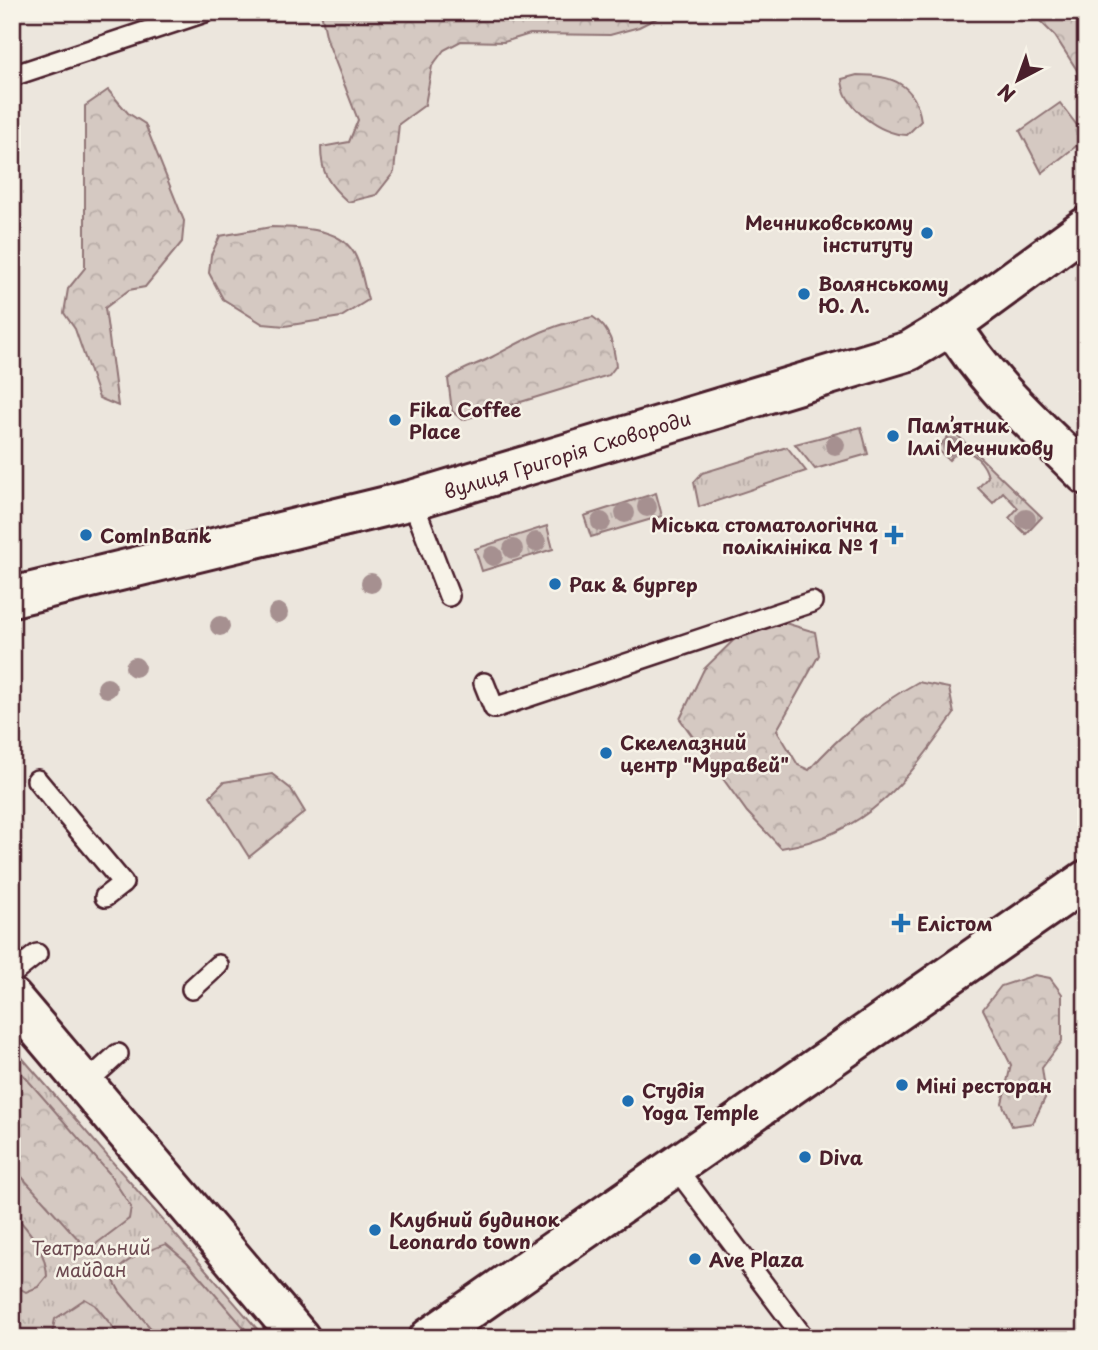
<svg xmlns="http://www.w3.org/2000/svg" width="1098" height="1350" font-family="'Playpen Sans',sans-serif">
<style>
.grass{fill:url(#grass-tufts);stroke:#907476;stroke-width:2}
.forest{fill:url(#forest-crowns);stroke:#907476;stroke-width:2}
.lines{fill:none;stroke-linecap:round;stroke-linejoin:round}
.lane-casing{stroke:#4a1f2b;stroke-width:24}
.street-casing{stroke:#4a1f2b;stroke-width:44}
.secondary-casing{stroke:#4a1f2b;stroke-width:44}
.lane{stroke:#f7f3e8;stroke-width:19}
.street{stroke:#f7f3e8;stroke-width:38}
.secondary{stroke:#f7f3e8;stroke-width:38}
.tree{fill:#a69090}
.poi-dot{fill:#1f6fb2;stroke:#f7f3e8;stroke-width:2.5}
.labels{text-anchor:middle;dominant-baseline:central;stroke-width:5;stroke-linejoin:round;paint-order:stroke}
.poi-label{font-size:19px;font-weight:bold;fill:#4a1f2b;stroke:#f7f3e8;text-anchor:start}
.street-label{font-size:19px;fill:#4a1f2b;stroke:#f7f3e8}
.park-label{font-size:19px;fill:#6d4a51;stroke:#f7f3e8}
</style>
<defs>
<pattern id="grass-tufts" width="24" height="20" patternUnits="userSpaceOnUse" patternTransform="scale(1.75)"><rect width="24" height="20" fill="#d5c9c2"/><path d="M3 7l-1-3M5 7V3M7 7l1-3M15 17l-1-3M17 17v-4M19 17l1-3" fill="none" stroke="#b8aca7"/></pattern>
<pattern id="forest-crowns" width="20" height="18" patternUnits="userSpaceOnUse" patternTransform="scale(1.75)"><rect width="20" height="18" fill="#d5c9c2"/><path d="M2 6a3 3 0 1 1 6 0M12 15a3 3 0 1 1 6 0" fill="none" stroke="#b8aca7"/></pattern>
</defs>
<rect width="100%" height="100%" fill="#ece6dd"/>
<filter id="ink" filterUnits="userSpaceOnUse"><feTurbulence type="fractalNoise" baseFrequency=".0143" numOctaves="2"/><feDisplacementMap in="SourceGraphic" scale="14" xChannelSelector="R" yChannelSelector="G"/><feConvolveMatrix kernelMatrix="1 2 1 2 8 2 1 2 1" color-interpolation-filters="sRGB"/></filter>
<g filter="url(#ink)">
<g class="grass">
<path d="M 1060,103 L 1082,132 L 1080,143 L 1042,173 L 1020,131 Z"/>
<path d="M 861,427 L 868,454 L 815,469 L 795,444 Z"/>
<path d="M 953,431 L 1042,517 L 1026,534 L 1009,518 L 1018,508 L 1003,492 L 993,503 L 978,488 L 988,477 C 985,463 974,452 960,449 L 949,460 L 937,449 Z"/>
<path d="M 787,447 L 806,471 L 699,507 L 694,482 L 702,473 Z"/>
<path d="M 656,493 L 662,516 L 591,537 L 584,516 Z"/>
<path d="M 547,526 L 553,549 L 482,571 L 475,549 Z"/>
<path d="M 12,1046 L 265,1338 L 19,1338 L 12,1329 Z"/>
</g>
<g class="forest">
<path d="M 321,12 L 669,12 L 639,27 L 610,35 L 530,34 L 504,42 L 461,41 L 444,50 L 432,66 L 425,105 L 399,124 L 394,172 L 376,195 L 348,202 C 329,185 321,174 321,147 L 349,142 L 358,120 L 327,40 Z"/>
<path d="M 1031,12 L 1086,12 L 1086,84 L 1055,36 Z"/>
<path d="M 857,75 C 891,75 916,83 921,121 L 907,135 C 880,135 843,107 842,79 Z"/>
<path d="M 108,90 L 128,113 L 145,124 L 184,221 L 182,242 L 145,287 L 129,290 L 105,308 L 118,406 L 99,398 L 75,329 L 64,313 L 68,289 L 85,268 L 85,106 Z"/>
<path d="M 271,227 C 299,228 342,226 356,257 C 362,270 364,286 368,300 L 341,317 L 285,326 L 263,324 L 223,299 L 209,273 L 211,255 L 220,236 Z"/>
<path d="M 593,317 C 610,328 614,346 616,366 L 609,375 L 462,420 L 452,411 L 448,379 C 462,368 477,365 492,357 C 528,338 551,324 593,317 Z"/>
<path d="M 785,623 L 815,632 L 819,655 L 777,730 L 798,765 L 809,770 C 842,733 875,706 918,682 L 949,688 L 954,714 C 907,781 867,835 781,848 L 747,812 L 680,719 L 704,669 L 744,630 Z"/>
<path d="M 272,774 L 291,789 L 305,812 L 249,857 L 210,796 L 224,782 Z"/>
<path d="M 1035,975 L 1050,978 L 1062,994 L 1062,1041 L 1042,1068 L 1046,1096 L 1033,1123 L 1012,1126 L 1002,1103 L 1011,1065 L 983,1009 L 1001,986 Z"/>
<path d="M 12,1062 L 109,1173 L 131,1207 L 129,1219 L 88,1250 L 12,1166 Z"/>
<path d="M 12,1212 C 29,1230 46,1251 47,1276 L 38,1287 L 26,1292 L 12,1284 Z"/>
<path d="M 166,1244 L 187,1262 L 253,1338 L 159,1338 L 120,1292 L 113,1279 C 119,1260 149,1250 166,1244 Z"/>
<path d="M 85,1299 L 95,1305 L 122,1338 L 51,1338 L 55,1319 Z"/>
</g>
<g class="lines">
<g class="lane-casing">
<g id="lane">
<path d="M 12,76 L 205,12"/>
<path d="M 412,500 L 449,596"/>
<path d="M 484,683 L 494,708 L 812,602"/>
<path d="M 37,780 L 123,883 L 105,897"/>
<path d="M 12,974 L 37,954"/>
<path d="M 192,989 L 218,965"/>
<path d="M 86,1083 L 118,1054"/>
<path d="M 676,1168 L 804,1338"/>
</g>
</g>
<g class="street-casing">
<path id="street" d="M 429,1338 L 1086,880"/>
</g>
<g class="secondary-casing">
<g id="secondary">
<path d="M 952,325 C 986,383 1039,428 1086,475"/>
<path d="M 12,597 L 412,500 L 909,351 L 952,325 L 1086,227"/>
<path d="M 12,998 L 300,1338"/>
</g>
</g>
<use href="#lane" class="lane"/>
<use href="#street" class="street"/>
<use href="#secondary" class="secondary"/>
</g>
<g class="tree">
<circle cx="835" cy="445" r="10"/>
<circle cx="952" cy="447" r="10"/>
<circle cx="647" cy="507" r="10"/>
<circle cx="625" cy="513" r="10"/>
<circle cx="1026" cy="519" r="10"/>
<circle cx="601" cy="522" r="10"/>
<circle cx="536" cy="542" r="10"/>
<circle cx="513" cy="549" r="10"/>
<circle cx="493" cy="556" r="10"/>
<circle cx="371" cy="583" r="10"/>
<circle cx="278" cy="613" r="10"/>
<circle cx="220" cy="626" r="10"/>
<circle cx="135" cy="667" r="10"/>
<circle cx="107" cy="688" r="10"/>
</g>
</g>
<g class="poi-dot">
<circle cx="927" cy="233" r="7"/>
<circle cx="804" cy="294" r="7"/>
<circle cx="395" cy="420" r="7"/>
<circle cx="893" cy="436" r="7"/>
<circle cx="86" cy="535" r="7"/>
<path d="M890.5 524.5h7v7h7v7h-7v7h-7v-7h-7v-7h7z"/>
<circle cx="555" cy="584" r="7"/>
<circle cx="606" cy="753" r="7"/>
<path d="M897.5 912.5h7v7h7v7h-7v7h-7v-7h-7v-7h7z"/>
<circle cx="902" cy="1085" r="7"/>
<circle cx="628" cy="1101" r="7"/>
<circle cx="805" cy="1157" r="7"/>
<circle cx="375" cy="1230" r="7"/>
<circle cx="695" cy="1259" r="7"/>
</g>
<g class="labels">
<g class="poi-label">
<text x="913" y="222" text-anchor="end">Мечниковському<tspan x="913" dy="22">інституту</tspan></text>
<text x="818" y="283">Волянському<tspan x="818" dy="22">Ю. Л.</tspan></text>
<text x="409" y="409">Fika Coffee<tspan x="409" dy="22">Place</tspan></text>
<text x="907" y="425">Пам’ятник<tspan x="907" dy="22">Іллі Мечникову</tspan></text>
<text x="878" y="524" text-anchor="end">Міська стоматологічна<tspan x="878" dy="22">поліклініка № 1</tspan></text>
<text x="100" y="535">ComInBank</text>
<text x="569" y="584">Рак &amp; бургер</text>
<text x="620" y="742">Скелелазний<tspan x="620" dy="22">центр "Муравей"</tspan></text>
<text x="917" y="923">Елістом</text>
<text x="916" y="1085">Міні ресторан</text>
<text x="642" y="1090">Студiя<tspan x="642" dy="22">Yoga Temple</tspan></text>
<text x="819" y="1157">Diva</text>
<text x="389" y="1219">Клубний будинок<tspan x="389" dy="22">Leonardo town</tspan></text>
<text x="709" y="1259">Ave Plaza</text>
</g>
<g class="street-label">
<text transform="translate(567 454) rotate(-17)">вулиця Григорія Сковороди</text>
</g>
<g class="park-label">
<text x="91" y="1247">Театральний<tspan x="91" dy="22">майдан</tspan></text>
</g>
</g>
<rect width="1098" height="1350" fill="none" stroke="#f7f3e8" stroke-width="42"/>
<rect x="21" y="21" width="1056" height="1308" fill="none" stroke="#4a1f2b" stroke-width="2.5" filter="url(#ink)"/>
<g transform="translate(1018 80) rotate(221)" stroke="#f7f3e8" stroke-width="5" paint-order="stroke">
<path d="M0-5L12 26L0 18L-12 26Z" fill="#4a1f2b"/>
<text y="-10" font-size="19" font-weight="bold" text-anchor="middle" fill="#4a1f2b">N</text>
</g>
</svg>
